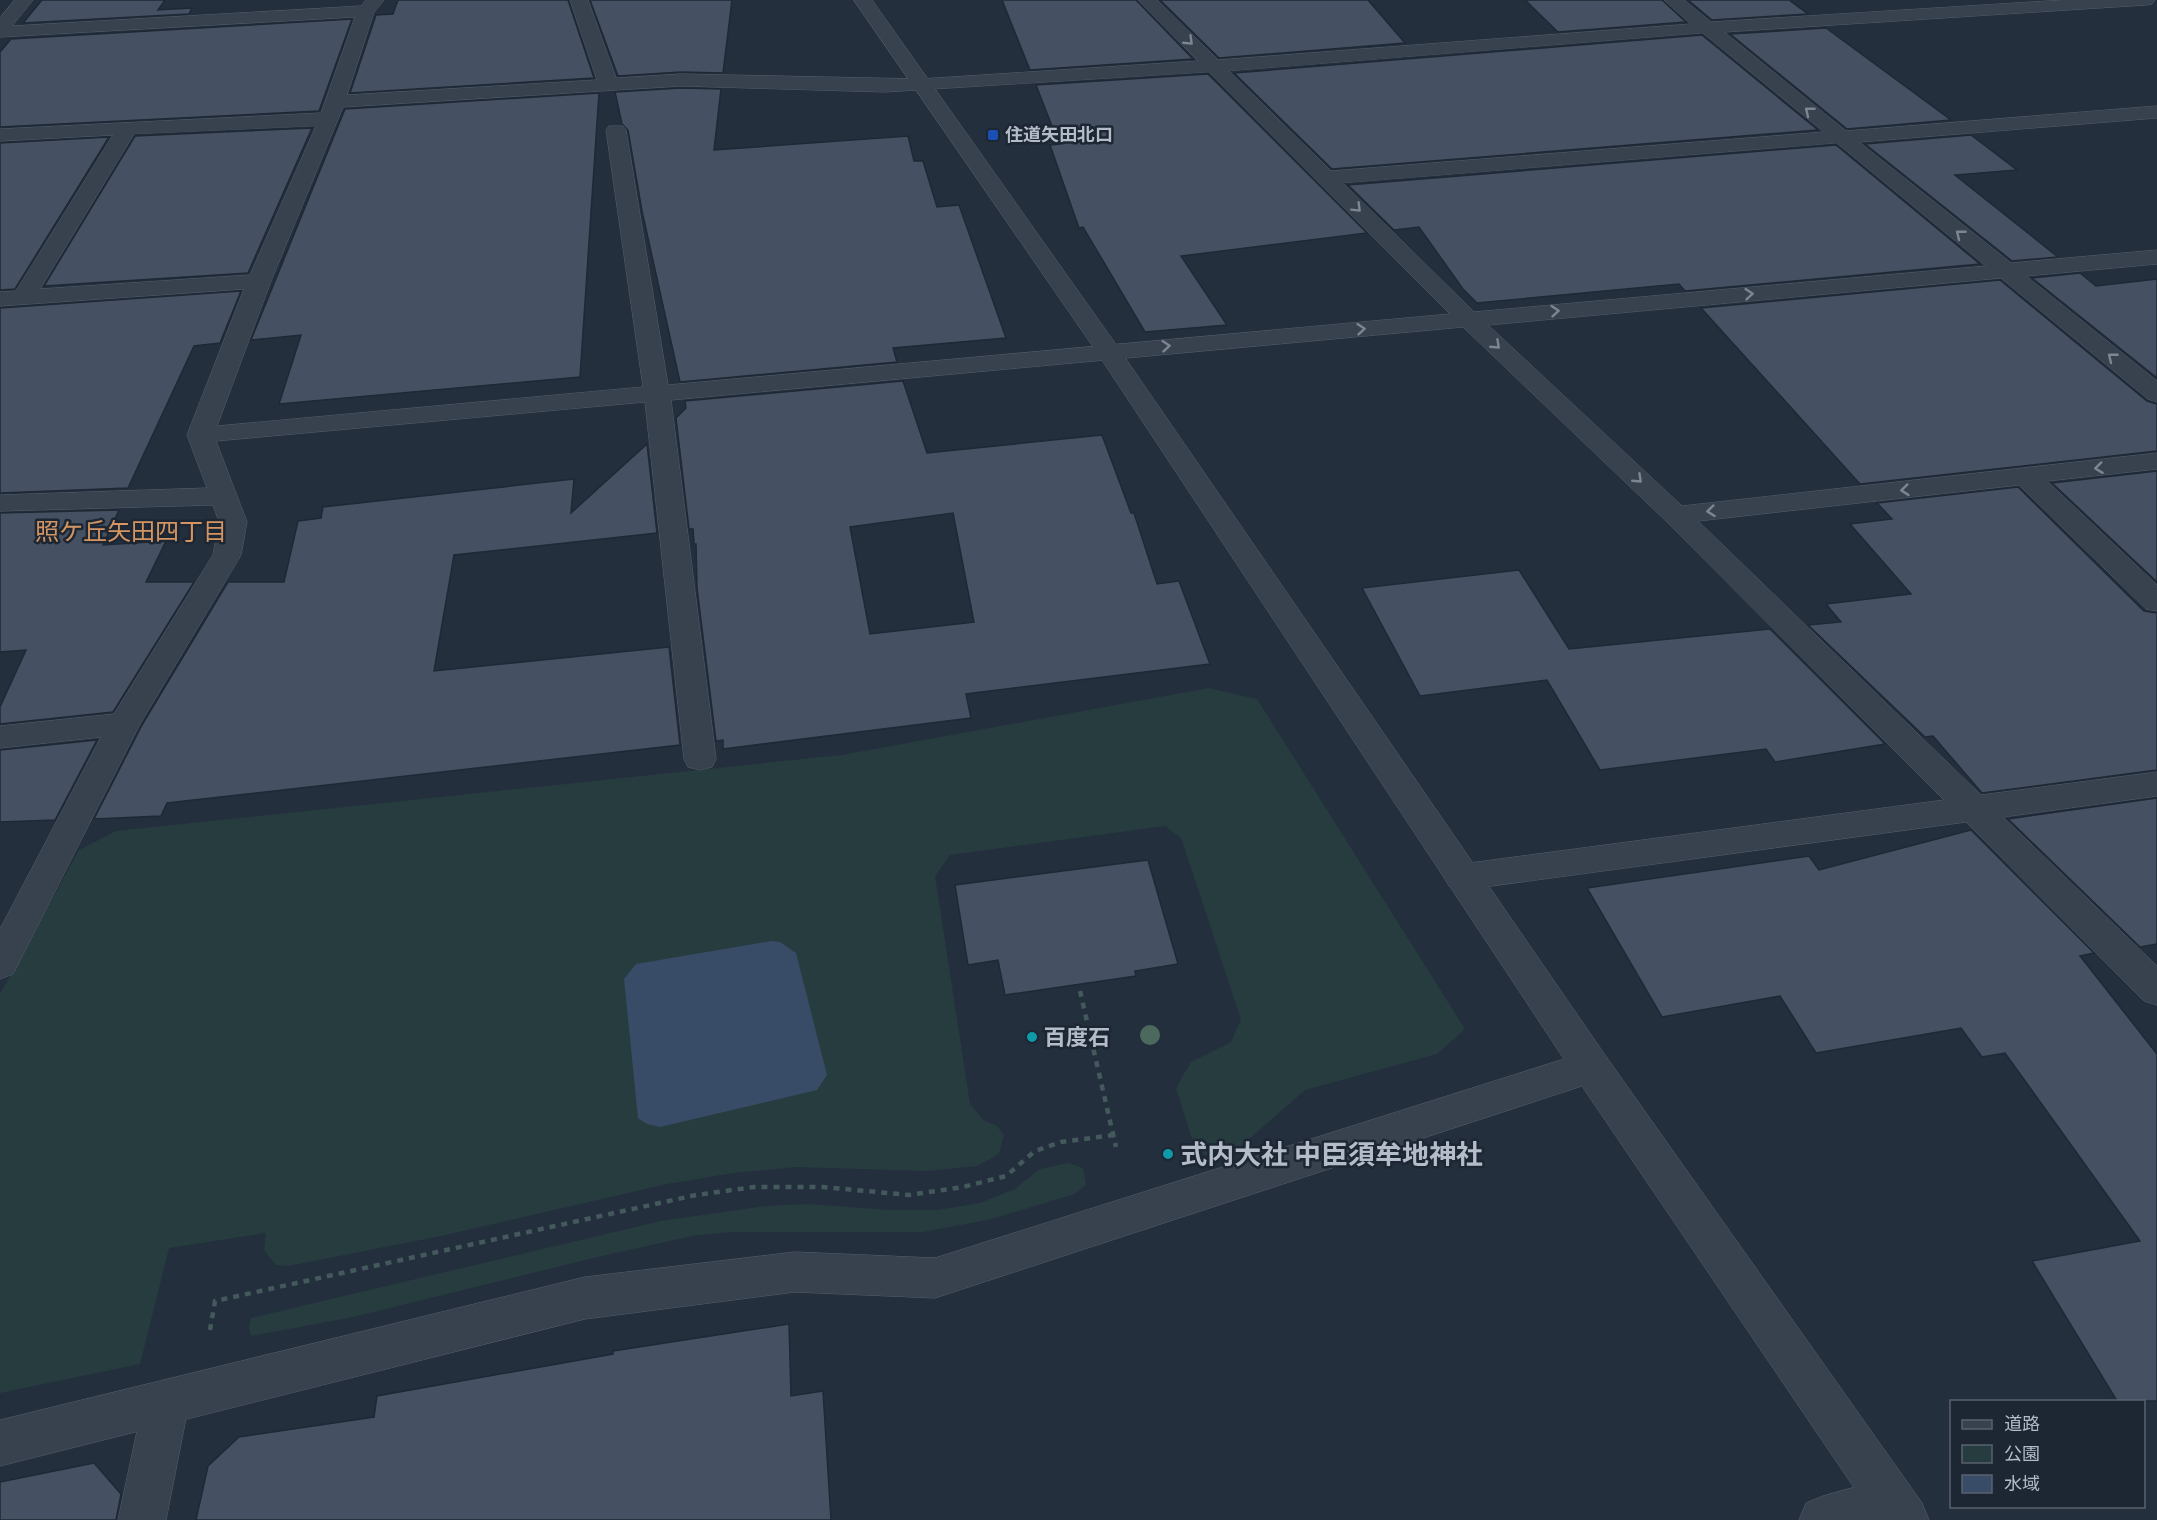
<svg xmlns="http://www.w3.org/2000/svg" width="2157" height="1520" font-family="Cabin,'Noto Sans JP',sans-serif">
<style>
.green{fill:#263c3f}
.water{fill:#394c67}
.building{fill:#455162;stroke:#1f2835;stroke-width:1.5;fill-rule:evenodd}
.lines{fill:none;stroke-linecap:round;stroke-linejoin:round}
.minor-casing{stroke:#565f6c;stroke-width:1}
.tertiary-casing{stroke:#565f6c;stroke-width:1}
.path{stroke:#44595c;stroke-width:4.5;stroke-dasharray:6 6;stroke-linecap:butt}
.minor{fill:#38414e;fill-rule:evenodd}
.tertiary{fill:#38414e;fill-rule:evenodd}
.tree{fill:#4b6a5d}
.oneway{stroke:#7c8592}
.transit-dot{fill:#1a4fb4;stroke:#1d2633;stroke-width:2}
.culture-dot{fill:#0f9aa8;stroke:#1d2633;stroke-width:2}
.labels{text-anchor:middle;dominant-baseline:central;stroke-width:5;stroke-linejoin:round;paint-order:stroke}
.far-poi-label{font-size:18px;font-weight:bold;fill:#b4bcc9;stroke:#1d2633;text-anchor:start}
.poi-label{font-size:22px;font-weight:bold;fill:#b4bcc9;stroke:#1d2633;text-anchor:start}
.neighbourhood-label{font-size:24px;fill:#d59563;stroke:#1d2633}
.near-poi-label{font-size:27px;font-weight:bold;fill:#b4bcc9;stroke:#1d2633;text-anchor:start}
</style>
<rect width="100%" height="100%" fill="#242f3e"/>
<g class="green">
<path d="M 1209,688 L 1257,699 L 1465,1029 L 1437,1054 L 1305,1090 L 1240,1147 L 1205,1155 L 1192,1139 L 1176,1088 L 1191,1062 L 1231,1042 L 1241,1019 L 1181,838 L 1165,826 L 950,855 L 935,876 L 970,1104 L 983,1120 L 997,1126 L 1004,1135 L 999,1154 L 977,1166 L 927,1171 L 796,1167 L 733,1173 L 667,1184 L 441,1236 L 288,1266 L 276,1265 L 264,1250 L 266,1233 L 169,1248 L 140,1364 L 0,1393 L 0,994 L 79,850 L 116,831 L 842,755 Z"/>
<path d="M 1068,1163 L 1083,1168 L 1086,1185 L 1074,1194 L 992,1219 L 923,1232 L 734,1232 L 697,1235 L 606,1255 L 353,1317 L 251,1336 L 249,1328 L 251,1318 L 661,1221 L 766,1206 L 808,1204 L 888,1210 L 937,1210 L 980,1203 L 1015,1189 L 1040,1169 Z"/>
</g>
<path class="water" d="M 772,941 L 780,942 L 796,953 L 827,1075 L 817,1090 L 660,1127 L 647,1124 L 638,1118 L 624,979 L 636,964 Z"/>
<g class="building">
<path d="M 42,0 L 165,0 L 158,10 L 192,8 L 189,14 L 23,23 Z"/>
<path d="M 398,0 L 568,0 L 594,78 L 350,93 L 376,15 L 393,14 Z"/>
<path d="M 590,0 L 732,0 L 723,73 L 681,72 L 618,76 Z"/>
<path d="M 1002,0 L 1136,0 L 1193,59 L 1030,70 Z"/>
<path d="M 1160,0 L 1368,0 L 1405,43 L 1219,58 Z"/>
<path d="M 1525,0 L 1662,0 L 1686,22 L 1558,32 Z"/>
<path d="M 1688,0 L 1789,0 L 1808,14 L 1712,20 Z"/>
<path d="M 352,19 L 319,111 L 0,127 L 0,52 L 11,39 Z"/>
<path d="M 1826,28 L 1951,120 L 1847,129 L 1730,34 Z"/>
<path d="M 1702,35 L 1818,130 L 1332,169 L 1234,73 Z"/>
<path d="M 1208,74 L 1367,233 L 1181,256 L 1227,325 L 1145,332 L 1083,227 L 1079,228 L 1050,145 L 1059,144 L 1036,85 Z"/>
<path d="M 681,88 L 721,89 L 714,150 L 908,136 L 914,161 L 923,161 L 937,207 L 959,205 L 1006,338 L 893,348 L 897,362 L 680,382 L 642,211 L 628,130 L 622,124 L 615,92 Z"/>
<path d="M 599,93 L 580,377 L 279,404 L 301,335 L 251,340 L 345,109 Z"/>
<path d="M 312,128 L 248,273 L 44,286 L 135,136 Z"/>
<path d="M 1971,135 L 2017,170 L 1955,175 L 2058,257 L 2012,261 L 1865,144 Z"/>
<path d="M 109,137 L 15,289 L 0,290 L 0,143 Z"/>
<path d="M 1836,145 L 1980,264 L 1685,291 L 1679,284 L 1477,303 L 1463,289 L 1419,227 L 1394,230 L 1348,185 Z"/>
<path d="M 2080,273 L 2096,286 L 2157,279 L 2157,378 L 2032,278 Z"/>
<path d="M 2000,280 L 2147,401 L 2157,404 L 2157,451 L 1860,484 L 1701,308 Z"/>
<path d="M 241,291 L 220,343 L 194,346 L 128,488 L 0,493 L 0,308 Z"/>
<path d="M 903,381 L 927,453 L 1102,435 L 1131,513 L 1134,513 L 1157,584 L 1179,581 L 1210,664 L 966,694 L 971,718 L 723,749 L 723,740 L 716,741 L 697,588 L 696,544 L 694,544 L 693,529 L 689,529 L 676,418 L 686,408 L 685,401 ZM 953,513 L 974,622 L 870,634 L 850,527 Z"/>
<path d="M 647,444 L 657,533 L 454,555 L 434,671 L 669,647 L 680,745 L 167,803 L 161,816 L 94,819 L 142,725 L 228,582 L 284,582 L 298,521 L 321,518 L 323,507 L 574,479 L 571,513 Z"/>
<path d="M 2157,471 L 2157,582 L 2052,483 Z"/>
<path d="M 2018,487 L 2144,611 L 2157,613 L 2157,770 L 1982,793 L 1933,736 L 1925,737 L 1808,625 L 1841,622 L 1826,604 L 1911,594 L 1850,524 L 1892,519 L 1877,503 Z"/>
<path d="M 119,510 L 103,545 L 166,541 L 146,582 L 194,582 L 113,712 L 0,724 L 0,707 L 26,650 L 0,652 L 0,513 Z"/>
<path d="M 1519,570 L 1569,649 L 1770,629 L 1885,744 L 1775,762 L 1766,749 L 1600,770 L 1547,680 L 1420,696 L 1362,588 Z"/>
<path d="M 97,740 L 55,820 L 0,822 L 0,750 Z"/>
<path d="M 2157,798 L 2157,944 L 2140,947 L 2008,819 Z"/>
<path d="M 1971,830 L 2094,953 L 2080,956 L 2157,1054 L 2157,1401 L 2117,1401 L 2032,1261 L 2140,1241 L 2005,1053 L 1982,1057 L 1961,1028 L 1816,1053 L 1780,996 L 1662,1017 L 1587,888 L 1809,856 L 1819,870 Z"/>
<path d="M 1148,860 L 1178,964 L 1135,971 L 1136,976 L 1005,995 L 998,960 L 968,965 L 955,885 Z"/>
<path d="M 789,1324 L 791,1396 L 823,1391 L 831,1520 L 196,1520 L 208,1466 L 239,1437 L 374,1417 L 377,1396 L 613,1354 L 613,1351 Z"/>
<path d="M 94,1463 L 121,1494 L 116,1520 L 0,1520 L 0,1482 Z"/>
</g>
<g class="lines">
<g class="minor-casing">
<g id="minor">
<path d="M 15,0 L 33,0 L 12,26 L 361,6 L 366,0 L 384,0 L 374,12 L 347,95 L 597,80 L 570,0 L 588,0 L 616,78 L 681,74 L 921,79 L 1198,61 L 1138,0 L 1157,0 L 1218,60 L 1691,24 L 1664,0 L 1684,0 L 1711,22 L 2064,0 L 2155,0 L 2152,4 L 2146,5 L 1724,32 L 1846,131 L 2157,106 L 2157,118 L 1859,142 L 2011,263 L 2157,250 L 2157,264 L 2026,276 L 2157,381 L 2157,402 L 2148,399 L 2001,278 L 1488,325 L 1682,506 L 2157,453 L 2157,469 L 2047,481 L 2157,585 L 2157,611 L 2146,609 L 2019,485 L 1698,521 L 1981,795 L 2157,772 L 2157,796 L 2003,817 L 2157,966 L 2157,1005 L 2144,1001 L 1966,822 L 1462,890 L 1449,886 L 1444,877 L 1449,868 L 1462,864 L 1944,800 L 1666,521 L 1463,327 L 671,400 L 716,759 L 712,767 L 700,770 L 688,767 L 684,759 L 645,402 L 216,441 L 247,522 L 241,555 L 140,724 L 13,974 L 0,979 L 0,929 L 101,737 L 0,748 L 0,726 L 114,714 L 213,555 L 219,522 L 213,505 L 0,511 L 0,495 L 207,488 L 187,435 L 244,289 L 0,306 L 0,292 L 16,291 L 113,135 L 0,141 L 0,129 L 321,113 L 355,17 L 0,37 L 0,18 ZM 1703,33 L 1824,132 L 1331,171 L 1229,71 ZM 1209,72 L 1450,314 L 668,385 L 626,130 L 623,126 L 609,126 L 606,130 L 643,387 L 217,426 L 271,281 L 343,107 L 681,86 L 884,92 ZM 316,126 L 250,275 L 40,289 L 134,134 ZM 1837,143 L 1986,266 L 1474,312 L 1343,183 Z"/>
<path d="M 166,1380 L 182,1387 L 189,1403 L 166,1520 L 118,1520 L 143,1403 L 150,1387 Z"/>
<path d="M 1892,1477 L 1909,1484 L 1916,1501 L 1909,1518 L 1905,1520 L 1799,1520 L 1806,1503 L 1823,1496 Z"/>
</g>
</g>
<g class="tertiary-casing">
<path id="tertiary" d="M 854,0 L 872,0 L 1117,346 L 1605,1055 L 1922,1503 L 1929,1520 L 1876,1520 L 1582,1086 L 935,1298 L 795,1292 L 585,1319 L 0,1466 L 0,1420 L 585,1277 L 795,1252 L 935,1258 L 1564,1059 L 1096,351 Z"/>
</g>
<g class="path">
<path d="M 1080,991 L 1116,1147"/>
<path d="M 210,1330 L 215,1301 L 696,1195 L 754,1187 L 823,1187 L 909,1195 L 963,1187 L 1006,1176 L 1035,1151 L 1061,1142 L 1114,1135"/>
</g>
<use href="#minor" class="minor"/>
<use href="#tertiary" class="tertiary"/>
</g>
<circle class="tree" cx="1150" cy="1035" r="10"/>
<defs><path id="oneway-chevron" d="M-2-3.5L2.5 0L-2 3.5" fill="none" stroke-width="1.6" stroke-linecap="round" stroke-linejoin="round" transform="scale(1.5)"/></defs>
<g class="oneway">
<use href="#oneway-chevron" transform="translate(1189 41) rotate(44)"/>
<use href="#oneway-chevron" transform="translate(1809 111) rotate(-141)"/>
<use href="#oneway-chevron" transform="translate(1357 208) rotate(45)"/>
<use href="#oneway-chevron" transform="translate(1960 234) rotate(-141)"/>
<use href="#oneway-chevron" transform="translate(1749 294) rotate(-5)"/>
<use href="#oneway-chevron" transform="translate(1555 311) rotate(-5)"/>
<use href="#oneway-chevron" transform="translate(1361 329) rotate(-5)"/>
<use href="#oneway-chevron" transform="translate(1496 345) rotate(43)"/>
<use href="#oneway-chevron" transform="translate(1166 346) rotate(-5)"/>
<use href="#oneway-chevron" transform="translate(2112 357) rotate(-141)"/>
<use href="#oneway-chevron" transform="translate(2099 468) rotate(173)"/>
<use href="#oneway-chevron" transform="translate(1638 479) rotate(43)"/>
<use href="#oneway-chevron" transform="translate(1905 490) rotate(174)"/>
<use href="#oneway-chevron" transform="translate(1711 511) rotate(174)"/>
</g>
<rect class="transit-dot" x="987" y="129" width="12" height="12" rx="3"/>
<g class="culture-dot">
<circle cx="1032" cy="1037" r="6"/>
<circle cx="1168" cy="1154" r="6"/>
</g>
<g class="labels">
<g class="far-poi-label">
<text x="1005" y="135">住道矢田北口</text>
</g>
<g class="poi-label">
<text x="1044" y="1037">百度石</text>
</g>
<g class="neighbourhood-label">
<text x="131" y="531">照ケ丘矢田四丁目</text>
</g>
<g class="near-poi-label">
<text x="1180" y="1154">式内大社 中臣須牟地神社</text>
</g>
</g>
<rect x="1950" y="1400" width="195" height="108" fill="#1d2633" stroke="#59626f" stroke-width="1.5"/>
<rect x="1962" y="1420" width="30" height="9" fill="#38414e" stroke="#59626f" stroke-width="1.5"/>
<text x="2004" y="1430" font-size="18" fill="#b4bcc9">道路</text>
<rect x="1962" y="1445" width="30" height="18" fill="#263c3f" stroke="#59626f" stroke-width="1.5"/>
<text x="2004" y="1460" font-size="18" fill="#b4bcc9">公園</text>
<rect x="1962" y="1475" width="30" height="18" fill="#394c67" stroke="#59626f" stroke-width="1.5"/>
<text x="2004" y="1490" font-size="18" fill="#b4bcc9">水域</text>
</svg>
